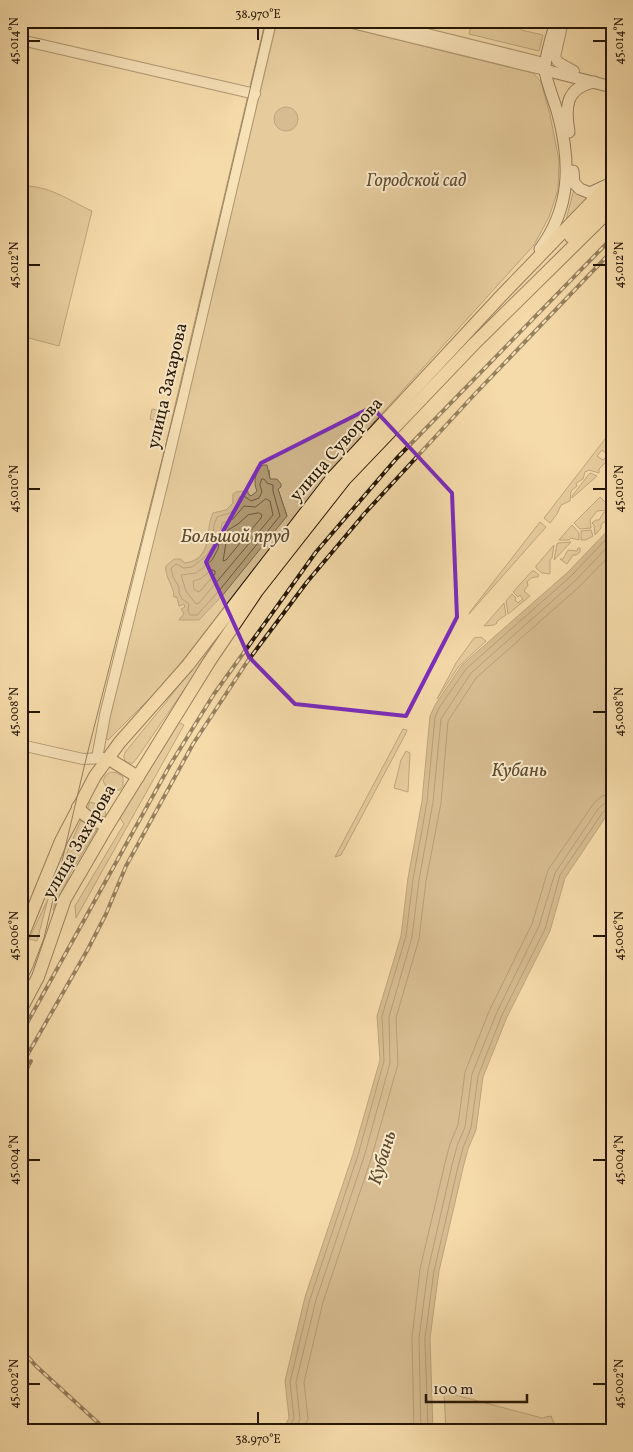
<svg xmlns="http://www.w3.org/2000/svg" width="633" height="1452" font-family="Vollkorn,serif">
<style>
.green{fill:#d2ba8e;stroke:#7b6849;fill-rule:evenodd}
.water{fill:#af9872;stroke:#776446}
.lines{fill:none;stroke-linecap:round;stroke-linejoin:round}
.shore{stroke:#6a573b;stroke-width:1}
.tertiary-casing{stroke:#58472e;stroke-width:12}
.secondary-casing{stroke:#241604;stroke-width:13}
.primary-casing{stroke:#241604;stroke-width:14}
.tertiary{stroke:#f9e8c8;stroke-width:10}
.secondary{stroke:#f9e8c8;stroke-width:11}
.primary{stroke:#f6dbaa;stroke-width:12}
.tram{stroke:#241604;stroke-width:1}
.rail-casing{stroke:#241604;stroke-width:4}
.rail{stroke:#f9e8c8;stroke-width:2;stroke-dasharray:5.5;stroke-linecap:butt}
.marked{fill:none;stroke:#7b2cbf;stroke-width:4;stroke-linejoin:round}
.ticks{fill:none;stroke:#241604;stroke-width:2}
.labels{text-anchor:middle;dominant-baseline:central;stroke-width:4;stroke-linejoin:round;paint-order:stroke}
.park-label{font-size:18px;font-style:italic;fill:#614f34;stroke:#f9e8c8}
.street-label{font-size:18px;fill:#241604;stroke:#f9e8c8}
.water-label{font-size:19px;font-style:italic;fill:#5c4a30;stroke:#f9e8c8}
.neatline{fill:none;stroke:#241604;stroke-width:2}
.ticks-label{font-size:12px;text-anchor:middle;fill:#241604}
</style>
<rect width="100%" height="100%" fill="#f6dbaa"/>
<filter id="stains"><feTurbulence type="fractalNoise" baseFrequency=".004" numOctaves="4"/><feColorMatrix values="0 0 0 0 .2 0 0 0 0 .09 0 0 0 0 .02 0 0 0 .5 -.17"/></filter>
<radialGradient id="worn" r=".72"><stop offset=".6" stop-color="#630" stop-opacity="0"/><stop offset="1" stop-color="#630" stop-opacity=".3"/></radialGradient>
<g class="green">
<path d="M 281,21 L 321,21 L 533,73 L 541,82 L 550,115 L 559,161 L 558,190 L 549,217 L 534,245 L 374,422 L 294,517 L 166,682 L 108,740 L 105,737 L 276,26 ZM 269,470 L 270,479 L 278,489 L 287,516 L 179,620 C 183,615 187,611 184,604 L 179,606 L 177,597 L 174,597 C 174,585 165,578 166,566 L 180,559 L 185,563 C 211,560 207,531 213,513 L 227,510 L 233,503 L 233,495 L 236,492 L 244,491 L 251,496 L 256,494 Z"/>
<path d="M 470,21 L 523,21 L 521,30 L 543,35 L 539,51 L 469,34 L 472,23 Z"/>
<path d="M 21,186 C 49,185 68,200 92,211 L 59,346 L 21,336 Z"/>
<path d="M 574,189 L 591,196 L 565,224 Z"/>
<path d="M 152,409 L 161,411 L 159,422 L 150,419 Z"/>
<path d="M 612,430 L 612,437 L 606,444 L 612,449 L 612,455 L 609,458 L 606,456 L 607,454 L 602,450 L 597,456 L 603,460 L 605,458 L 608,460 L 599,469 L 599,473 L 589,470 L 585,472 L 583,479 L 576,483 L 577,486 L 571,491 L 570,501 L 561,505 L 557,514 L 550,523 L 544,518 Z"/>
<path d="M 590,473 L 597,476 L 572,498 L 572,496 Z"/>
<path d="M 600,497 L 608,505 L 608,510 L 597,511 L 590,520 L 591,528 L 580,529 L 574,523 Z"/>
<path d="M 604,512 L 608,512 L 608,522 L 604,522 L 601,525 L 601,528 L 595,535 L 594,525 L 592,523 L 596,520 L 599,520 Z"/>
<path d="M 540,522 L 546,527 L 469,614 L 470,612 Z"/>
<path d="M 572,525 L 579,533 L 579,540 L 571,538 L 569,540 L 559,540 Z"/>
<path d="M 591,530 L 593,536 L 586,540 L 581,540 L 581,531 Z"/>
<path d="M 571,542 L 554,560 L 557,544 L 558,543 Z"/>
<path d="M 554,545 L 552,558 L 550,560 L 550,574 L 542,573 L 536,568 L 536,566 Z"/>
<path d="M 578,548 L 580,548 L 580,552 L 576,555 L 573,555 L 567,564 L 560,559 L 563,559 L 568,550 L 577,551 Z"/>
<path d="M 532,571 L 534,571 L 539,575 L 538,577 C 533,577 530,578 527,582 L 528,585 L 524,591 L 530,596 L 508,614 L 506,601 L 512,594 L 516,598 L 515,600 L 518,603 L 523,599 L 520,595 L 518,597 L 513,592 Z"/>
<path d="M 504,603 L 506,615 L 497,621 L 497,623 L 494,625 L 484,626 Z"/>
<path d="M 226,624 L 228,626 L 137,758 L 133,763 C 125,764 121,758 126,751 L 167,701 Z"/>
<path d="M 481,637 L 486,641 L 459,666 L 437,699 L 456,663 L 474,638 Z"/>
<path d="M 178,722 L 184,725 L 76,918 L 75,906 L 124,824 L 119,816 Z"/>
<path d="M 403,729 L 407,730 L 405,735 L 341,855 L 335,857 Z"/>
<path d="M 406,751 L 410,753 L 408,792 L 394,788 L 401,760 Z"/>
<path d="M 111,772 L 117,773 L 123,777 L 123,786 L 120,790 L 114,790 L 105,785 L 103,780 L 106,775 Z"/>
<path d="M 90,802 L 96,804 L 96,807 L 105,810 L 106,815 L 102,818 L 87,810 Z"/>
<path d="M 81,820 L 97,829 L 71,872 L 53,910 L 66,855 Z"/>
<path d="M 48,899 L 37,941 L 29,939 Z"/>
<path d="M 444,1392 L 542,1418 L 551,1416 L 557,1431 L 446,1431 Z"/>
</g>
<g class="water">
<circle cx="286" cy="119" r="12"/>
<path d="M 263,465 L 267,465 L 270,479 L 277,479 L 281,484 L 281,487 L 278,489 L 287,516 L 222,596 L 199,620 L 179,620 L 184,614 L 181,609 L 185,607 L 184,604 L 179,606 L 177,597 L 174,597 C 174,585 165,579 166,566 L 174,559 L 180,559 L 185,563 C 215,560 204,530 213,513 L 226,510 L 233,503 L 233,494 L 236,492 L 248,491 L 248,494 L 251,496 L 257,491 C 253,483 255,470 263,465 Z"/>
<path d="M 612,526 L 612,812 L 607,815 L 565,878 L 550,931 L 507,1017 L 483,1077 L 476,1130 L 468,1149 L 463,1168 L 439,1271 L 430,1338 L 433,1431 L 282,1431 L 289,1418 L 285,1381 L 305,1297 L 353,1154 L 380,1060 L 377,1016 L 401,936 L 408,878 L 422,801 L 430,716 L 435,705 L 462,665 L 568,572 Z"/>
</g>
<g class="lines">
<g class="shore">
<path d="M 262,479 L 264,479 L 267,483 L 273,485 L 273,491 L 280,516 L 218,592 L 197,615 L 190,615 L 188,611 L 189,604 L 182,599 L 179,593 L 179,587 L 173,577 L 171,568 L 176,564 L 184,568 L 192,567 L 206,556 L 212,547 L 214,525 L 217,517 C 233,512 233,514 239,497 L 244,496 L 251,501 L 259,498 L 262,492 L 260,485 Z"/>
<path d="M 266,499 L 270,501 L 273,515 L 199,603 L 196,604 L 186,591 L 181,575 L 196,573 L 204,567 L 212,560 L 218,549 L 222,523 L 233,519 L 244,506 L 255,507 Z"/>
<path d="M 259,513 L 262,515 L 261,518 L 226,560 L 223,561 L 228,530 L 238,524 L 248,515 Z"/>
<path d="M 212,570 L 215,571 L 215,574 L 200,591 L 198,592 L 194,589 L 193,581 L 200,579 Z"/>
<path d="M 288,1431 L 294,1418 L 290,1382 L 310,1299 L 358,1155 L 384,1061 L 382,1016 L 406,936 L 413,879 L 427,802 L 435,717 L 439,708 L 466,669 L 571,576 L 612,533"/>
<path d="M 295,1431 L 300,1419 L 296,1382 L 316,1300 L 364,1157 L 390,1063 L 389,1017 L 412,937 L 419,880 L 433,802 L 441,719 L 471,673 L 576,580 L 612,542"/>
<path d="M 303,1431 L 308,1419 L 304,1382 L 323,1302 L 371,1159 L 398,1064 L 396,1018 L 419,939 L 426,881 L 441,803 L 448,721 L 476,678 L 580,586 L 612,553"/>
<path d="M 414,1431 L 412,1338 L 420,1269 L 445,1163 L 450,1144 L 458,1125 L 465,1072 L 490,1009 L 532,924 L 548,870 L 594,803 L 602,796 L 612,794"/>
<path d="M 421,1431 L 419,1338 L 428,1270 L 452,1165 L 457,1146 L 465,1127 L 472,1074 L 497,1012 L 539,926 L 555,873 L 598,809 L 605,803 L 612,802"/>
<path d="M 428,1431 L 425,1338 L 434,1271 L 458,1167 L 463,1148 L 471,1128 L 478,1076 L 502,1015 L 545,929 L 560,875 L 603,812 L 608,809 L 612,808"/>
</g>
<g class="tertiary-casing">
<g id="tertiary">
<path d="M 344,21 L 545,70"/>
<path d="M 375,21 L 540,62"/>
<path d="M 563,21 L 555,57 L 558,62 L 574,71"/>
<path d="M 21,40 L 255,94"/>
<path d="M 21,745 L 83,759 L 103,758"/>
<path d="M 97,758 L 105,715 L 163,481 L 271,21"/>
</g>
</g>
<g class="secondary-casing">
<g id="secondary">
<path d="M 545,70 L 612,87"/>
<path d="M 569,132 C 565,108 565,88 594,82"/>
<path d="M 573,171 L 574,183 L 580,189 L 590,193 L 605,186"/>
<path d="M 540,249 C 571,207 571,163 558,114 C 555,103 546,81 545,70 C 544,59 553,33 556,21"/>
</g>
</g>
<g class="primary-casing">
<g id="primary">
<path d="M 571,237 L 612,194"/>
<path d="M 109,759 L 138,777"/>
<path d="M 78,807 C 86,819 95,821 108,825"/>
<path d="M 21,939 L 61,841 L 95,776 L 120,742 L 188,665 L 333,477 L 500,297 L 612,181"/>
<path d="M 21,1009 L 38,977 L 65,899 L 108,825 L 209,662 L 257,591 L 345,479 L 475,343 L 612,208"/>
</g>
</g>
<use href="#tertiary" class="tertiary"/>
<use href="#secondary" class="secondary"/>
<use href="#primary" class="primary"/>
<path class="tram" d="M 21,991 L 33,967 L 44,938 L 86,759 L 178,397 L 266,21"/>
<g class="rail-casing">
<g id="rail">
<path d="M 21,1034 L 170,765 L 214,694 L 316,552 L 396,459 L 612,238"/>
<path d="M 21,1066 L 88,949 L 106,914 L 126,866 L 193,744 L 247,662 L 307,582 L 365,513 L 473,396 L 612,251"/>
<path d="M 21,1079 L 31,1061"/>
<path d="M 21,1349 L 36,1366 L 107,1431"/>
</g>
</g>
<use href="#rail" class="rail"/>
</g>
<path d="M0 0H633V1452H0ZM 372,407 L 452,493 L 457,617 L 406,716 L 295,704 L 249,657 L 206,562 L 261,463 Z" fill="#f6dbaa" fill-opacity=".55" fill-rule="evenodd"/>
<path class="marked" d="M 372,407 L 452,493 L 457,617 L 406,716 L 295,704 L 249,657 L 206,562 L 261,463 Z"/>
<path class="ticks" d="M 258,28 L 258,40M 28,41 L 40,41M 593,41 L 606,41M 28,265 L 40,265M 593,265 L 606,265M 28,489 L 40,489M 593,489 L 606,489M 28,712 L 40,712M 593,712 L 606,712M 28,936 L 40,936M 593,936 L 606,936M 28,1160 L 40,1160M 593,1160 L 606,1160M 28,1384 L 40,1384M 593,1384 L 606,1384M 258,1412 L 258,1424"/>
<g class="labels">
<g class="park-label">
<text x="416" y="181">Городской сад</text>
</g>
<g class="street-label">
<text transform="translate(168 386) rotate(-77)">улица Захарова</text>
<text transform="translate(337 450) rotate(-49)">улица Суворова</text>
<text transform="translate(80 842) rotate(-60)">улица Захарова</text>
</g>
<g class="water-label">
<text x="235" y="537">Большой пруд</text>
<text x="519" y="771">Кубань</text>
<text transform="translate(383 1158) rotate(-73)">Кубань</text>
</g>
</g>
<rect width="633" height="1452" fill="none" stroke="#f6dbaa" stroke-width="55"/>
<path d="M426 1394v8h101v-8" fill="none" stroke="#241604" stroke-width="2.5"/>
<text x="433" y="1394" font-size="15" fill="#241604" stroke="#f9e8c8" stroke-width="4" paint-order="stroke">100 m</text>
<rect x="28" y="28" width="578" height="1396" class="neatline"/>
<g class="ticks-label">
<text x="258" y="18">38.970°E</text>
<text transform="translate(14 41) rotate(-90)" y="4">45.014°N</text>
<text transform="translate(619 41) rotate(-90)" y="4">45.014°N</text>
<text transform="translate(14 265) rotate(-90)" y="4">45.012°N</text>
<text transform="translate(619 265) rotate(-90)" y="4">45.012°N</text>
<text transform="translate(14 489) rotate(-90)" y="4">45.010°N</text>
<text transform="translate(619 489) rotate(-90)" y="4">45.010°N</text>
<text transform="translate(14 712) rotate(-90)" y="4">45.008°N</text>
<text transform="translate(619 712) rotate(-90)" y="4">45.008°N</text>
<text transform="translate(14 936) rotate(-90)" y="4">45.006°N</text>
<text transform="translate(619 936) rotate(-90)" y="4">45.006°N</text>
<text transform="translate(14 1160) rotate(-90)" y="4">45.004°N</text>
<text transform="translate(619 1160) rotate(-90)" y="4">45.004°N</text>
<text transform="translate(14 1384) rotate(-90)" y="4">45.002°N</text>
<text transform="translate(619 1384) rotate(-90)" y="4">45.002°N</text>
<text x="258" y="1443">38.970°E</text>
</g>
<rect width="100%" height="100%" filter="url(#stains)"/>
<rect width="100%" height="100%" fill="url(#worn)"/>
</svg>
